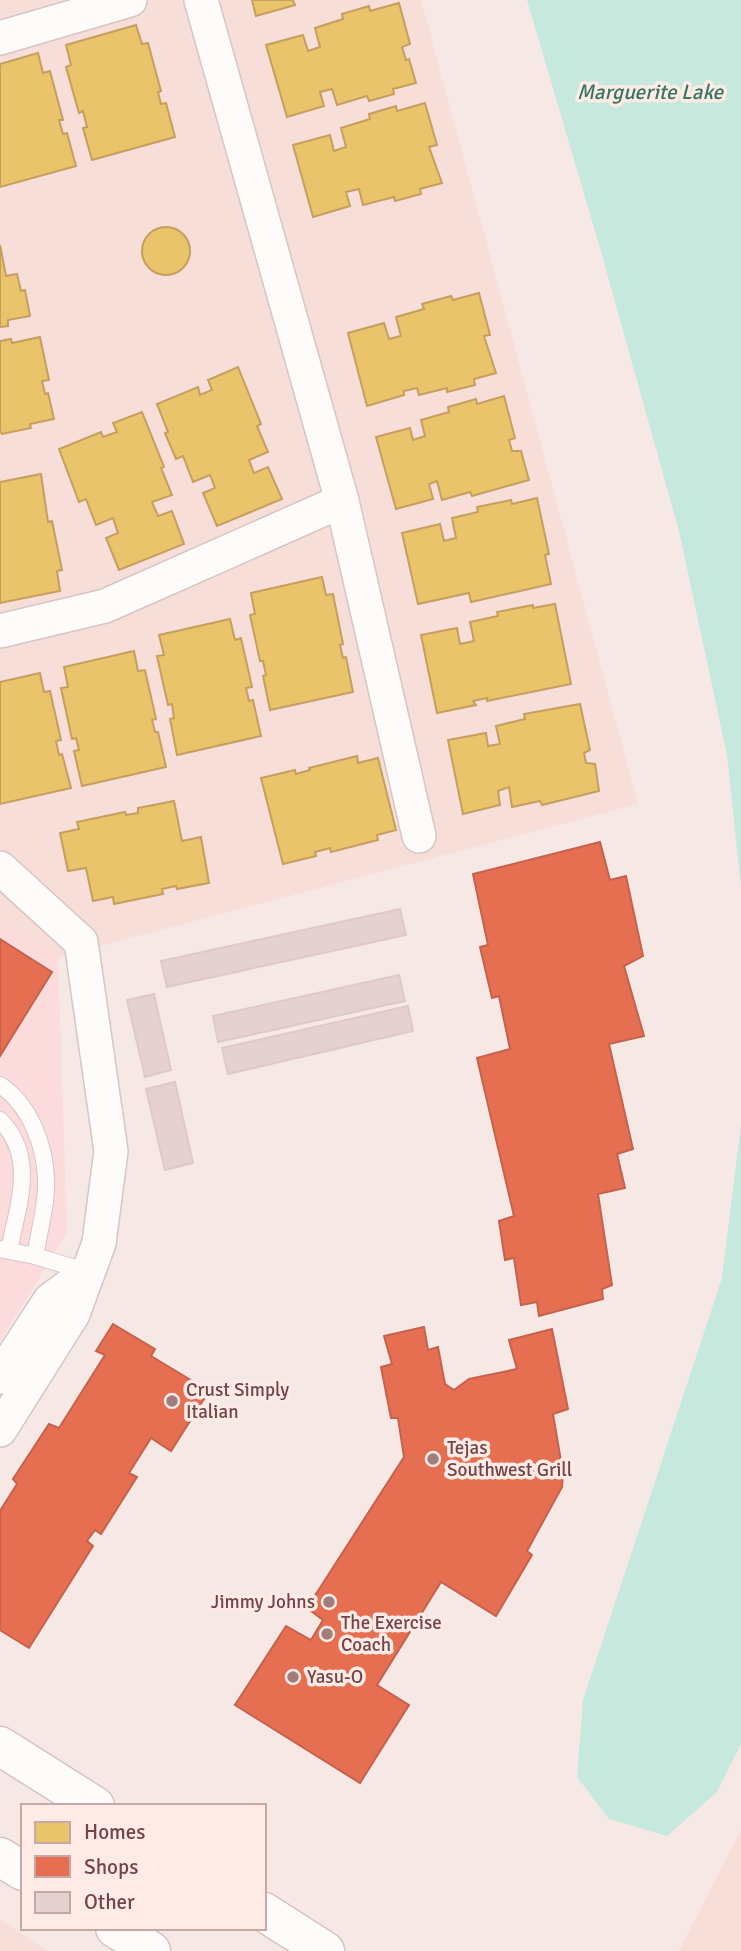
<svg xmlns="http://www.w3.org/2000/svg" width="741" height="1951" font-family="Signika,sans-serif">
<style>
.residential{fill:#f7ded8}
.commercial{fill:#fbdbdc}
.water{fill:#c6e8dd}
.homes{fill:#e9c46a;stroke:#c69e5f;stroke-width:2}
.shops{fill:#e76f51;stroke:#c5624e;stroke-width:2}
.building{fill:#e5d1d0;stroke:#dfc9c7;stroke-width:2}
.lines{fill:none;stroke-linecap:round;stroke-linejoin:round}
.service-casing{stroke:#d7c5c3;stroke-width:18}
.minor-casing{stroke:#d7c5c3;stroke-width:36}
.secondary-casing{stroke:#d7c3c1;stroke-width:41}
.service{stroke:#fefcfb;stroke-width:16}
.minor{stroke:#fefcfb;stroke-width:33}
.secondary{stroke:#fefcfb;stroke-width:38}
.poi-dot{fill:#a27d7e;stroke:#ffebe5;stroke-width:2.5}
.labels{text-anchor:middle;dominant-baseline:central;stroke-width:7;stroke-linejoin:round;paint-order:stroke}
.poi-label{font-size:19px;fill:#754446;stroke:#ffebe5;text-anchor:start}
.water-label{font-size:21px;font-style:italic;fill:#357666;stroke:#ffebe5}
</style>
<rect width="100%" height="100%" fill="#f6e8e5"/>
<g class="residential">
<path d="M 0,0 L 421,0 L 638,804 L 58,957 L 0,921 Z"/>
<path d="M 741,1830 L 741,1951 L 679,1951 Z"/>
<path d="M 0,1920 L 49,1951 L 0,1951 Z"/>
</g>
<path class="commercial" d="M 0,921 L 58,957 L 67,1233 L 0,1341 Z"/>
<g class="water">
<path d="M 527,0 L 741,0 L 741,887 L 727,755 L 679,531 L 600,248 Z"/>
<path d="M 741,1125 L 741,1744 L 717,1792 L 667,1836 L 609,1819 L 577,1777 L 583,1700 L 722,1278 Z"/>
</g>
<g class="homes">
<path d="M 252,0 L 293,0 L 295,5 L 256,16 Z"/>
<path d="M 399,3 L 410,44 L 402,47 L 406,60 L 409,59 L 416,83 L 393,89 L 394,94 L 369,101 L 367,96 L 337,105 L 332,89 L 320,92 L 324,106 L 287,117 L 266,45 L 303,35 L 308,51 L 320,47 L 315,28 L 343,19 L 342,14 L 369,6 L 370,11 Z"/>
<path d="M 136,25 L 142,44 L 148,43 L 161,91 L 158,92 L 161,104 L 166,103 L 175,137 L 92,160 L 83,128 L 87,127 L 83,111 L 79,113 L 66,67 L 71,65 L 66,45 Z"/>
<path d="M 38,53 L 43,73 L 50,71 L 63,120 L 59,120 L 63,134 L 67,133 L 76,166 L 0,187 L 0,64 Z"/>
<path d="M 425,103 L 437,145 L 429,147 L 442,183 L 420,189 L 421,194 L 395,201 L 394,197 L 363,205 L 359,189 L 346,192 L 350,206 L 313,217 L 293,145 L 330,135 L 334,151 L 346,147 L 341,128 L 370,119 L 369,114 L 396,106 L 397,111 Z"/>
<circle cx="166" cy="251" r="24"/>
<path d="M 0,245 L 6,276 L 17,274 L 21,291 L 25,290 L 30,316 L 8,320 L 8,326 L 0,327 Z"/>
<path d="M 479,293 L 490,335 L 484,336 L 496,373 L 474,379 L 475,385 L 447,392 L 447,388 L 419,395 L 417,388 L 404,391 L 404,395 L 367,406 L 348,333 L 384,323 L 389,339 L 401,336 L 396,317 L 424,309 L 422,304 L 451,296 L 453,300 Z"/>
<path d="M 40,337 L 49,380 L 42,381 L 45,394 L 48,393 L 54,419 L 30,424 L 31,428 L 2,434 L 0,431 L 0,341 L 11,339 L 12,343 Z"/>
<path d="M 238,367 L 261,424 L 257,426 L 268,452 L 249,460 L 254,473 L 268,467 L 282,499 L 217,526 L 203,493 L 215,488 L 210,475 L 193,482 L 183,456 L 176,459 L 165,433 L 168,432 L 157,404 L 198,387 L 200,395 L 212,390 L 208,380 Z"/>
<path d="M 504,396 L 515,438 L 509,440 L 512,451 L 521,451 L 529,480 L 472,496 L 470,492 L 442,500 L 437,481 L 429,484 L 433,499 L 396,509 L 376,437 L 410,428 L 413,440 L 425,436 L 421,420 L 449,412 L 448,407 L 476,399 L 477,404 Z"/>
<path d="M 142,412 L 164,467 L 161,468 L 172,495 L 152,502 L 158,516 L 172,511 L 184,544 L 119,570 L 106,538 L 118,533 L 113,518 L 96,525 L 86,499 L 79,502 L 59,449 L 101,432 L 103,437 L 117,432 L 113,423 Z"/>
<path d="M 41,474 L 48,522 L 52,521 L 62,570 L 57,571 L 60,591 L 0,603 L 0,482 Z"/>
<path d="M 537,498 L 549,554 L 545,555 L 551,584 L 471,602 L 469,593 L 418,604 L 402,533 L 440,524 L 444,541 L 456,538 L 452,518 L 478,512 L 477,507 L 511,500 L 512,504 Z"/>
<path d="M 322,577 L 326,595 L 333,594 L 343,644 L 340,645 L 343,658 L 346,657 L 353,692 L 270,710 L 263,676 L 266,675 L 263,661 L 260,661 L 250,615 L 255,614 L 251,593 Z"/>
<path d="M 555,604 L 571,684 L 487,701 L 487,698 L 473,701 L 476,705 L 437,713 L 421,635 L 457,628 L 460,644 L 474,641 L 470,622 L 498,616 L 497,612 L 533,605 L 533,608 Z"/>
<path d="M 230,619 L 235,640 L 241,638 L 252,687 L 246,688 L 249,701 L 253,700 L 261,736 L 177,755 L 170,719 L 174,718 L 172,704 L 168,705 L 157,656 L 164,655 L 159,635 Z"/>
<path d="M 134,651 L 138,671 L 145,670 L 156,719 L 152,720 L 155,732 L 158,732 L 166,767 L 82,786 L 74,751 L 79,750 L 76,738 L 72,739 L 61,688 L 68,687 L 64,667 Z"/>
<path d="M 40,673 L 44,692 L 50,691 L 61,740 L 56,741 L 59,755 L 62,754 L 71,788 L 0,804 L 0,682 Z"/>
<path d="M 580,704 L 590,750 L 584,753 L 586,763 L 595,764 L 599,791 L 542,805 L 540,801 L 512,807 L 509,787 L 498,791 L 500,805 L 463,814 L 448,740 L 486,733 L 488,746 L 500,744 L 496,726 L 525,719 L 524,714 Z"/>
<path d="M 357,756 L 358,763 L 378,758 L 396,830 L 377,835 L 378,840 L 331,852 L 330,848 L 315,852 L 316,856 L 283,864 L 261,778 L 295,770 L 296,774 L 310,770 L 309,768 Z"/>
<path d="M 174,801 L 182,841 L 201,837 L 209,883 L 177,889 L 176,886 L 162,889 L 163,894 L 114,904 L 113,897 L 93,901 L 86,868 L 68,871 L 60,833 L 79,829 L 77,822 L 125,812 L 126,815 L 138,813 L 138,808 Z"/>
</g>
<g class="shops">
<path d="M 600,842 L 610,880 L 626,876 L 643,956 L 624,966 L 644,1036 L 609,1044 L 633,1149 L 617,1154 L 625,1188 L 598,1194 L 612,1285 L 602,1289 L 603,1299 L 539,1316 L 537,1302 L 521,1305 L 514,1258 L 505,1260 L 499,1221 L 514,1216 L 477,1058 L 510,1049 L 499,996 L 492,998 L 480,947 L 488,945 L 473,874 Z"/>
<path d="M 0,939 L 52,972 L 0,1056 Z"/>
<path d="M 113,1324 L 155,1349 L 151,1356 L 209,1391 L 171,1451 L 151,1438 L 129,1473 L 137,1477 L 101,1534 L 95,1530 L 87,1541 L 93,1546 L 29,1648 L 0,1630 L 0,1511 L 17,1484 L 13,1479 L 49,1424 L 59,1428 L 105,1355 L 96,1351 Z"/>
<path d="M 424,1327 L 428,1350 L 438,1347 L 445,1384 L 454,1390 L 469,1379 L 517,1369 L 509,1340 L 552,1329 L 568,1409 L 553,1414 L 563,1473 L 562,1487 L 527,1551 L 532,1555 L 496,1616 L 441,1582 L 377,1685 L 409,1705 L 360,1783 L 235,1705 L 286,1626 L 311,1640 L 323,1620 L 307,1608 L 404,1457 L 398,1418 L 391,1418 L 381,1367 L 392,1364 L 384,1336 Z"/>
</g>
<g class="building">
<path d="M 400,909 L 406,935 L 167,987 L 161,961 Z"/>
<path d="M 399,975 L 405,1001 L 218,1042 L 213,1016 Z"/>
<path d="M 154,994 L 171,1070 L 145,1077 L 127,1000 Z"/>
<path d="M 408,1006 L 413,1031 L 228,1074 L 222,1048 Z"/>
<path d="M 175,1082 L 193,1163 L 165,1170 L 146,1089 Z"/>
</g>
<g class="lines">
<g class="service-casing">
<g id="service">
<path d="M 0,1085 C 30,1105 45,1145 46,1180 C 47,1204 39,1232 35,1256"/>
<path d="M 0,1120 C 37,1157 18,1205 9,1250"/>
<path d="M 0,1249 L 35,1256 L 88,1272"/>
</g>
</g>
<g class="minor-casing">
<g id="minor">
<path d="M 0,38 L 130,0"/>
<path d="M 342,501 L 419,836"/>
<path d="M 0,631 L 105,606 L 342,501 L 201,0"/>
<path d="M 0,868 L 81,942 L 111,1151 L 99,1243 L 73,1314 L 0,1430"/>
<path d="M 0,1377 L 50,1300 L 88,1272"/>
</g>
</g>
<g class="secondary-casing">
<g id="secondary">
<path d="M 0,1746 L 95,1806"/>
<path d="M 0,1857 L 23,1871"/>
<path d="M 264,1912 L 325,1951"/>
<path d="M 115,1928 L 151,1951"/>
</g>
</g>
<use href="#service" class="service"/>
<use href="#minor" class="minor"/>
<use href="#secondary" class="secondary"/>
</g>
<g class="poi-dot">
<circle cx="172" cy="1401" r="7"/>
<circle cx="433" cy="1459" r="7"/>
<circle cx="329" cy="1602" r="7"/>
<circle cx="327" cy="1634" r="7"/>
<circle cx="293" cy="1677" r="7"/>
</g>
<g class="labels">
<g class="poi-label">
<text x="186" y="1390">Crust Simply<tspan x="186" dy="22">Italian</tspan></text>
<text x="447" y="1448">Tejas<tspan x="447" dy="22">Southwest Grill</tspan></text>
<text x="315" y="1602" text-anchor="end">Jimmy Johns</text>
<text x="341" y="1623">The Exercise<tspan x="341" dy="22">Coach</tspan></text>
<text x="307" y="1677">Yasu-O</text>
</g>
<g class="water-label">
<text x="650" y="92">Marguerite Lake</text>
</g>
</g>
<rect x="21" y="1804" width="245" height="126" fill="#ffebe5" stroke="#c8a8a5" stroke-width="2"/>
<rect x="35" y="1822" width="35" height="21" fill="#e9c46a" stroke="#c8a8a5" stroke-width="2"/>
<text x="84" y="1839" font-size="21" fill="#754446">Homes</text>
<rect x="35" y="1856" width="35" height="21" fill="#e76f51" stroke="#c8a8a5" stroke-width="2"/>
<text x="84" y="1874" font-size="21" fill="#754446">Shops</text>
<rect x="35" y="1892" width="35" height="21" fill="#e5d1d0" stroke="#c8a8a5" stroke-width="2"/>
<text x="84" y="1909" font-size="21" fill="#754446">Other</text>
</svg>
